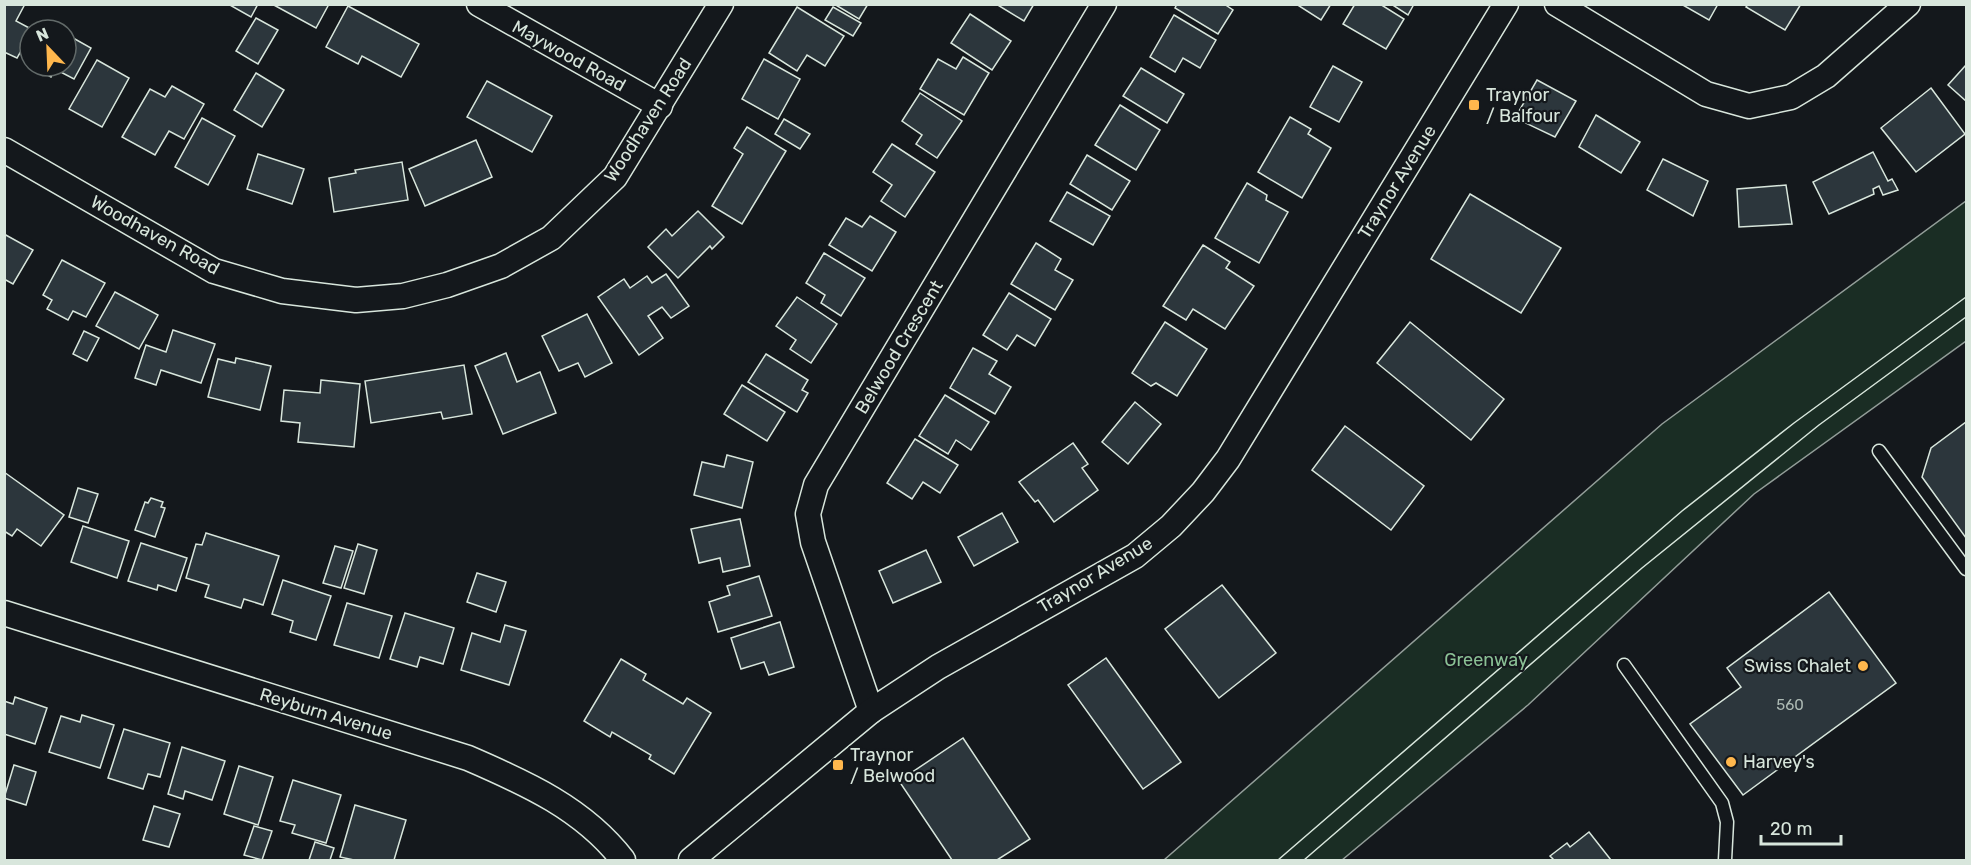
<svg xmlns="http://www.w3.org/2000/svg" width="1971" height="865" font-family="Rubik,sans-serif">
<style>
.green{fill:#1a2d24;stroke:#939e99;stroke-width:1.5}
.building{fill:#2c363c;stroke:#d8e6dc;stroke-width:1.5}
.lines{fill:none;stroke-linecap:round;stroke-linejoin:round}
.service-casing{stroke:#d8e6dc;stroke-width:15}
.minor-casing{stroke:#d8e6dc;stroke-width:27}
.service{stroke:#14181c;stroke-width:12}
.minor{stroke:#14181c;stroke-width:24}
.tram{stroke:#d8e6dc;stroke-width:1.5}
.poi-dot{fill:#ffb74d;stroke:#14181c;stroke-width:2}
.labels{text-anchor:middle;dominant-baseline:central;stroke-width:4.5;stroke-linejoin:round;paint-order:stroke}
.number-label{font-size:15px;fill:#adbab4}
.street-label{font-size:18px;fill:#d8e6dc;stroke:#14181c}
.poi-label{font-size:18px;fill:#d8e6dc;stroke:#14181c;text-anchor:start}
.park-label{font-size:18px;fill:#8ac095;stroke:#14181c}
</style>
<rect width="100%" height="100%" fill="#14181c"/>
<path class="green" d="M 1966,201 L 1966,341 L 1754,494 L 1528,705 L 1342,860 L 1164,860 L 1662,424 Z"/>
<g class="building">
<path d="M 4,4 L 25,4 L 16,21 L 33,30 L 30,30 L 30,35 L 17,58 L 4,52 Z"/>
<path d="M 228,4 L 258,4 L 251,17 Z"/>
<path d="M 272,4 L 329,4 L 316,28 Z"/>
<path d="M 834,4 L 868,4 L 859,19 Z"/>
<path d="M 996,4 L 1034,4 L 1024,21 Z"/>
<path d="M 1177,4 L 1224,4 L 1233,10 L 1218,34 L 1175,8 Z"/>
<path d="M 1296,4 L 1331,4 L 1321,20 Z"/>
<path d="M 1355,4 L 1380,4 L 1404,19 L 1386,49 L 1343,24 Z"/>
<path d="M 1391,4 L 1414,4 L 1408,15 Z"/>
<path d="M 1681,4 L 1718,4 L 1709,20 Z"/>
<path d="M 1748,4 L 1801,4 L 1785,30 L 1746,7 Z"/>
<path d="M 348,6 L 419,44 L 401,77 L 362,56 L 358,64 L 326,47 Z"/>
<path d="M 797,7 L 844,36 L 825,66 L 807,55 L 797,71 L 769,53 Z"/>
<path d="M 833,7 L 861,23 L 853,36 L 825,20 Z"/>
<path d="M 970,14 L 1011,41 L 992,70 L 951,43 Z"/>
<path d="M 1174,15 L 1216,40 L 1200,68 L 1183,58 L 1175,72 L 1150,57 Z"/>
<path d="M 256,18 L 278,30 L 258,64 L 236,51 Z"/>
<path d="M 66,34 L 91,48 L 74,79 L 55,69 L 51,77 L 31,66 L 66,66 Z"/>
<path d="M 963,57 L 989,73 L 964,115 L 920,89 L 938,59 L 956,69 Z"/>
<path d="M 764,59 L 800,79 L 778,119 L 742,99 Z"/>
<path d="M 97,60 L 129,78 L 102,127 L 69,109 Z"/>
<path d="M 1966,65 L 1966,101 L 1948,85 Z"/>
<path d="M 1333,66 L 1362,82 L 1339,122 L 1310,107 Z"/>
<path d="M 1141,68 L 1184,94 L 1167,123 L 1123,96 Z"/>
<path d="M 256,73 L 284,90 L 262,127 L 234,110 Z"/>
<path d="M 1537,80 L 1576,101 L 1555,137 L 1515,118 Z"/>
<path d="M 487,81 L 552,116 L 532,152 L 467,117 Z"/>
<path d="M 172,86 L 204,104 L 184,139 L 169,131 L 155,155 L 122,137 L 150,89 L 165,97 Z"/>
<path d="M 1931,88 L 1965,134 L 1916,172 L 1881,128 Z"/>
<path d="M 920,93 L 962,121 L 937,158 L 916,144 L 922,135 L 902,121 Z"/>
<path d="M 1120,105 L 1160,130 L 1136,170 L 1095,145 Z"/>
<path d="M 1596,115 L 1640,142 L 1621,173 L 1579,147 Z"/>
<path d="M 1290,117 L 1311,129 L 1308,134 L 1331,148 L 1302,198 L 1258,172 Z"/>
<path d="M 202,118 L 235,136 L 208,185 L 175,167 Z"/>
<path d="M 784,119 L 810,134 L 800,149 L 775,134 Z"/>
<path d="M 747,127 L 786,151 L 742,224 L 712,206 L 743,154 L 734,148 Z"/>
<path d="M 476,140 L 492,177 L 425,206 L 409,169 Z"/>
<path d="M 892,144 L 935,172 L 905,217 L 881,201 L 892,185 L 873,172 Z"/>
<path d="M 1873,152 L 1888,181 L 1892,179 L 1898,190 L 1883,195 L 1879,186 L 1873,189 L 1874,194 L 1829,214 L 1813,182 Z"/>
<path d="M 258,154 L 304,169 L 292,204 L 247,189 Z"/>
<path d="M 1087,155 L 1130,181 L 1112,210 L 1070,184 Z"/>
<path d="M 1663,159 L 1708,181 L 1693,216 L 1647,190 Z"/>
<path d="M 402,162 L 408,200 L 334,212 L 329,178 L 356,173 L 355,170 Z"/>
<path d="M 1247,183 L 1267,195 L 1266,200 L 1288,212 L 1259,263 L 1215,238 Z"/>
<path d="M 1786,185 L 1792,224 L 1739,227 L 1737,189 Z"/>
<path d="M 1067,192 L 1110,216 L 1093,245 L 1050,221 Z"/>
<path d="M 1470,194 L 1561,248 L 1521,313 L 1431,259 Z"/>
<path d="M 698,211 L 724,237 L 712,249 L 710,246 L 678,278 L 648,247 L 666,229 L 672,236 Z"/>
<path d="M 870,216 L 896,232 L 872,271 L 829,245 L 846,218 L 862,227 Z"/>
<path d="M 4,234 L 33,250 L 13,284 L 4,279 Z"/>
<path d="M 1036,243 L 1061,259 L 1055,270 L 1073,280 L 1055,310 L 1011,284 Z"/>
<path d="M 1203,245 L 1230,262 L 1226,268 L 1254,286 L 1225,329 L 1193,309 L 1186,320 L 1163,306 Z"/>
<path d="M 824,253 L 865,278 L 841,316 L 821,303 L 825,295 L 806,283 Z"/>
<path d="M 62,260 L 105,283 L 86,317 L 73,311 L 68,320 L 47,309 L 52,300 L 43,295 Z"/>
<path d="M 666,274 L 689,306 L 671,318 L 662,307 L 648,316 L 663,338 L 639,355 L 598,297 L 624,279 L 630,288 L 647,276 L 652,283 Z"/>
<path d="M 115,292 L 158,315 L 139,349 L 96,326 Z"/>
<path d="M 1009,293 L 1051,319 L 1035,346 L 1017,335 L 1007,350 L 983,335 Z"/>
<path d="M 797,297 L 837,324 L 811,363 L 790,349 L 796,340 L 776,326 Z"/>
<path d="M 587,314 L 612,363 L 585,377 L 578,363 L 559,371 L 542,336 Z"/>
<path d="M 1165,322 L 1207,349 L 1177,396 L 1156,383 L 1151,386 L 1132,373 Z"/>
<path d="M 1410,322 L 1504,399 L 1471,440 L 1377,363 Z"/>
<path d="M 173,330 L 215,344 L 201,383 L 161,370 L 156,385 L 135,378 L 146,345 L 166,352 Z"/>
<path d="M 84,331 L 99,338 L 87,361 L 73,354 Z"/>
<path d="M 973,348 L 997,361 L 989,374 L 1011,387 L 995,414 L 950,388 Z"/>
<path d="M 506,353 L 517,382 L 540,372 L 556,413 L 503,434 L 475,366 Z"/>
<path d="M 766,354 L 808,380 L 802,390 L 808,393 L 797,412 L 748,382 Z"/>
<path d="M 236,358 L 271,366 L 260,410 L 208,397 L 218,359 L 235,363 Z"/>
<path d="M 464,365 L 472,414 L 443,419 L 441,412 L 371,423 L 365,381 Z"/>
<path d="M 321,380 L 360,384 L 354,447 L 298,442 L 300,423 L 281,421 L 284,390 L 320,393 Z"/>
<path d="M 742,385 L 785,412 L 767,441 L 724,414 Z"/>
<path d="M 945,395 L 989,422 L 971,450 L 956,440 L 948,454 L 919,436 Z"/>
<path d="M 1135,402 L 1161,424 L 1128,464 L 1102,442 Z"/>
<path d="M 1966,422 L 1966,538 L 1922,477 L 1931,448 Z"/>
<path d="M 1345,426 L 1424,486 L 1391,530 L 1312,470 Z"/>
<path d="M 915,439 L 958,465 L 940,493 L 923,482 L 912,499 L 887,483 Z"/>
<path d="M 1073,443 L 1088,464 L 1082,468 L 1098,490 L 1054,522 L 1038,500 L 1035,502 L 1019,482 Z"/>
<path d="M 727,455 L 753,462 L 742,508 L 694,495 L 702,462 L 724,467 Z"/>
<path d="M 4,472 L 64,515 L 41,546 L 17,529 L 12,536 L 4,531 Z"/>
<path d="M 78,488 L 98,494 L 88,523 L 69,517 Z"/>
<path d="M 151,498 L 163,502 L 161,507 L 165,508 L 155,537 L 135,530 L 145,502 L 148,503 Z"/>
<path d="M 1002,513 L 1018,542 L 974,566 L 958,537 Z"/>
<path d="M 740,519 L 750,566 L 723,572 L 720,558 L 699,563 L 691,529 Z"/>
<path d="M 83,526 L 129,541 L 117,578 L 71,562 Z"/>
<path d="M 206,533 L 279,556 L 263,605 L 244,599 L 241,608 L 205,597 L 209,585 L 186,578 L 196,544 L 202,545 Z"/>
<path d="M 141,543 L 187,558 L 176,591 L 158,585 L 157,590 L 128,581 Z"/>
<path d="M 358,544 L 377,550 L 364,594 L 344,588 Z"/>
<path d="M 335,546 L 353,551 L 341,588 L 323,583 Z"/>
<path d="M 926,550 L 941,582 L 893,603 L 879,571 Z"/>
<path d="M 477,573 L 506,582 L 496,612 L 467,602 Z"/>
<path d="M 759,576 L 772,616 L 718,632 L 709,602 L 730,595 L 727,586 Z"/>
<path d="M 283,580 L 331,596 L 316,640 L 290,632 L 293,621 L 272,614 Z"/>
<path d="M 1222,585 L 1276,653 L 1219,698 L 1165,629 Z"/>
<path d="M 1829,592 L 1896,683 L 1743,795 L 1690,724 L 1741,687 L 1727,668 Z"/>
<path d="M 347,603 L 392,616 L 379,658 L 334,645 Z"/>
<path d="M 405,613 L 454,628 L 443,664 L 420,657 L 417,667 L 390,659 Z"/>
<path d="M 780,622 L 794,667 L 769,675 L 764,662 L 741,669 L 731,638 Z"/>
<path d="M 505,625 L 526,631 L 509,685 L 461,670 L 472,633 L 500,642 Z"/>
<path d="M 1106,658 L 1181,762 L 1143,789 L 1068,685 Z"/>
<path d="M 621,659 L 646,674 L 643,680 L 683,704 L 687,698 L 711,713 L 674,774 L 649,759 L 651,755 L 612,732 L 610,737 L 584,721 Z"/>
<path d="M 15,697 L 47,708 L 35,744 L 4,734 L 4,701 L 13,704 Z"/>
<path d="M 82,715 L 114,725 L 100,768 L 49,752 L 61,716 L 80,722 Z"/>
<path d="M 124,729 L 170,743 L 160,777 L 148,774 L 143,789 L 108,778 Z"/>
<path d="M 963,738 L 1030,839 L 997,860 L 952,860 L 899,781 Z"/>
<path d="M 182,747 L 225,761 L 212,800 L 185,791 L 183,799 L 168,794 Z"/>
<path d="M 14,765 L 36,772 L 26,805 L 4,798 Z"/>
<path d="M 239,766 L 273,777 L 258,825 L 224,814 Z"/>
<path d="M 293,780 L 341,795 L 326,843 L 292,833 L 295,825 L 280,821 Z"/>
<path d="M 355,805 L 406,820 L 394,860 L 354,860 L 340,857 Z"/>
<path d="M 154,806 L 180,814 L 169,847 L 143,840 Z"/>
<path d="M 254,826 L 272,831 L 262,860 L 244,855 Z"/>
<path d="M 1589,832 L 1611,860 L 1552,860 L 1553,859 L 1550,856 L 1567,843 L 1570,847 Z"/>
<path d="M 315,842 L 334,848 L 330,860 L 309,860 Z"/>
</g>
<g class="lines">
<g class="service-casing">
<g id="service">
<path d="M 1879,451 L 1966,569"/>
<path d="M 1624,665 L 1722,803 L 1727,822 L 1725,860"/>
</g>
</g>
<g class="minor-casing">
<g id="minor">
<path d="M 479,4 L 660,106"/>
<path d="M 1557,4 L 1706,94 L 1749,106 L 1791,97 L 1826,76 L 1908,4"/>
<path d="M 4,150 L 214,271 L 282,291 L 356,300 L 403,296 L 447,285 L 501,266 L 551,238 L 615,177 L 721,4"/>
<path d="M 4,613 L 468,758 C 526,783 584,809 623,860"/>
<path d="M 871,711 L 813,542 L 808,514 L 816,485 L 1104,4"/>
<path d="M 691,860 L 871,711 L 938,667 L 1135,556 L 1171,526 L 1203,492 L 1228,459 L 1506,4"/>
</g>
</g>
<use href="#service" class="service"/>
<use href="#minor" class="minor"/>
<g class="tram">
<path d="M 1278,860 L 1682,511 L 1794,423 L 1966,297"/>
<path d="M 1304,860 L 1642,568 L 1819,425 L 1966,317"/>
</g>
</g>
<g class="poi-dot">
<rect x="1468" y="99" width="12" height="12" rx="3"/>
<circle cx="1863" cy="666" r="6"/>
<circle cx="1731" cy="762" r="6"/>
<rect x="832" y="759" width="12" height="12" rx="3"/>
</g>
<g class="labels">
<g class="number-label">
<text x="1790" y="705">560</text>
</g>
<g class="street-label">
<text transform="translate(569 56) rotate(29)">Maywood Road</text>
<text transform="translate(648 120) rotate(-57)">Woodhaven Road</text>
<text transform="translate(1397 182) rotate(-58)">Traynor Avenue</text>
<text transform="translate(155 235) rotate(29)">Woodhaven Road</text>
<text transform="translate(899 347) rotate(-59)">Belwood Crescent</text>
<text transform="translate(1095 575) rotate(-31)">Traynor Avenue</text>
<text transform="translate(326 714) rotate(17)">Reyburn Avenue</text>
</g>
<g class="poi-label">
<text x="1486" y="95">Traynor<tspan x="1486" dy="21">/ Balfour</tspan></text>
<text x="1851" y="666" text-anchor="end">Swiss Chalet</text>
<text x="850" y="755">Traynor<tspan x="850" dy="21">/ Belwood</tspan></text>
<text x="1743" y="762">Harvey's</text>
</g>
<g class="park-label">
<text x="1486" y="660">Greenway</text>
</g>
</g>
<rect width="1971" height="865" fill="none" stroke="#d8e6dc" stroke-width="12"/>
<g transform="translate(48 48) rotate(337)"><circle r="28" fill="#14181c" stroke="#626a69" stroke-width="1.5"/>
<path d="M0-4.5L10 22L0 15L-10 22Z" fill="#ffb74d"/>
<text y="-9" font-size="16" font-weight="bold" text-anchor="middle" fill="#d8e6dc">N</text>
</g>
<path d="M1761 835v9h80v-9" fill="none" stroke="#d8e6dc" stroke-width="3"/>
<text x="1770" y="835" font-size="18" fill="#d8e6dc" stroke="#14181c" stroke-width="4.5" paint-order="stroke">20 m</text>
</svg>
